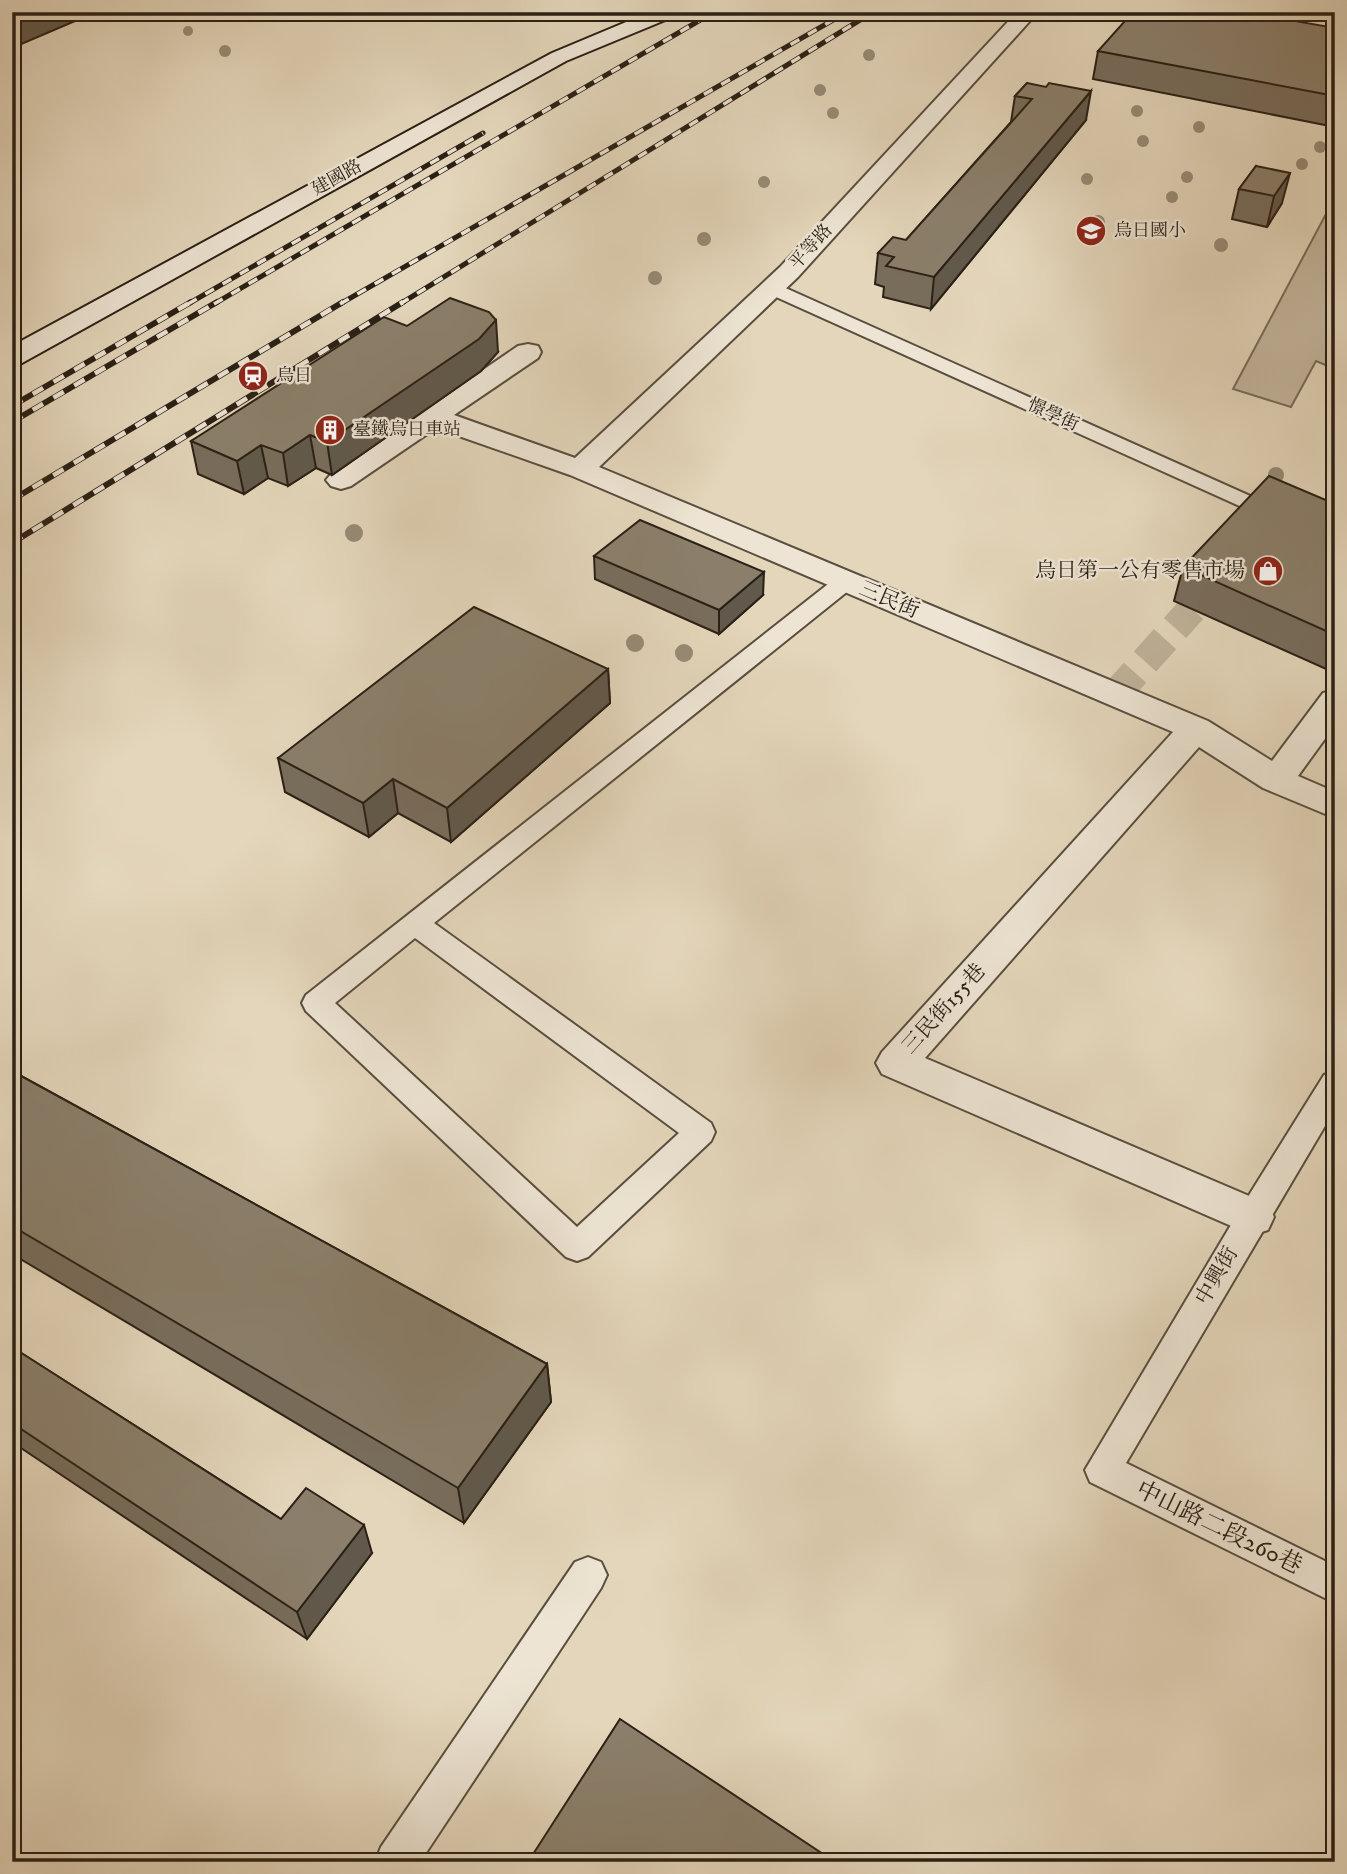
<svg xmlns="http://www.w3.org/2000/svg" width="1347" height="1874" font-family="'IM FELL DW Pica','Noto Serif TC',serif">
<style>
.green{fill:#c4b79f;stroke:#776c5a;stroke-width:2}
.lines{fill:none;stroke-linecap:round;stroke-linejoin:round}
.street-tunnel{stroke:#bfb29a;stroke-width:30;stroke-dasharray:30 15;stroke-linecap:butt}
.lane-casing{stroke:#584e3e;stroke-width:4}
.street-casing{stroke:#584e3e;stroke-width:4}
.secondary-casing{stroke:#2a2015;stroke-width:4}
.lane{fill:#ede4d3;fill-rule:evenodd}
.street{fill:#ede4d3;fill-rule:evenodd}
.secondary{fill:#ede4d3;fill-rule:evenodd}
.rail-far1-casing{stroke:#2a2015;stroke-width:5}
.rail-casing{stroke:#2a2015;stroke-width:6}
.rail-far1{stroke:#ede4d3;stroke-width:3.5;stroke-dasharray:10;stroke-linecap:butt}
.rail{stroke:#ede4d3;stroke-width:4.5;stroke-dasharray:12;stroke-linecap:butt}
.tree{fill:#978b76}
.wall{fill:#786d5c;stroke:#2a2015;stroke-width:2}
.shaded-wall{fill:#61594b;stroke:#2a2015;stroke-width:2}
.building{fill:#8b7f6b;stroke:#2a2015;stroke-width:2}
.labels{text-anchor:middle;dominant-baseline:central;stroke-width:5;stroke-linejoin:round;paint-order:stroke}
.far-street-label{font-size:18px;fill:#2a2015;stroke:#ede4d3}
.far-poi-label{font-size:18px;fill:#2a2015;stroke:#ede4d3;text-anchor:start}
.poi-label{font-size:21px;fill:#2a2015;stroke:#ede4d3;text-anchor:end}
.street-label{font-size:21px;fill:#2a2015;stroke:#ede4d3}
.near-street-label{font-size:24px;fill:#2a2015;stroke:#ede4d3}
</style>
<rect width="100%" height="100%" fill="#e4d6bb"/>
<filter id="stains"><feTurbulence type="fractalNoise" baseFrequency=".00286" numOctaves="4"/><feColorMatrix values="0 0 0 0 .2 0 0 0 0 .09 0 0 0 0 .02 0 0 0 .5 -.17"/></filter>
<radialGradient id="worn" r=".72"><stop offset=".6" stop-color="#630" stop-opacity="0"/><stop offset="1" stop-color="#630" stop-opacity=".3"/></radialGradient>
<path class="green" d="M 1335,197 L 1335,369 L 1316,361 L 1291,407 L 1233,389 Z"/>
<g class="lines">
<path class="street-tunnel" d="M 1115,695 L 1192,609"/>
<g class="lane-casing">
<g id="lane">
<path d="M 772,282 L 1335,534 L 1335,549 L 765,292 L 763,288 L 765,284 Z"/>
<path d="M 845,575 L 853,577 L 856,582 L 853,587 L 434,923 L 711,1123 L 715,1132 L 711,1141 L 588,1257 L 577,1261 L 566,1257 L 306,1011 L 302,1003 L 306,995 L 837,577 ZM 415,938 L 679,1133 L 577,1227 L 335,1003 Z"/>
<path d="M 1335,1071 L 1335,1109 L 1126,1463 L 1335,1566 L 1335,1603 L 1090,1482 L 1085,1470 L 1241,1208 L 1324,1075 Z"/>
<path d="M 588,1557 L 601,1562 L 607,1575 L 601,1588 L 420,1862 L 375,1862 L 381,1847 L 575,1562 Z"/>
</g>
</g>
<g class="street-casing">
<path id="street" d="M 1017,12 L 1038,12 L 798,277 L 599,467 L 1208,721 L 1272,761 L 1323,693 L 1335,690 L 1335,725 L 1298,776 L 1335,792 L 1335,818 L 1263,788 L 1199,747 L 925,1058 L 1268,1204 L 1274,1217 L 1268,1230 L 1252,1235 L 882,1074 L 876,1063 L 882,1052 L 1173,732 L 570,475 L 436,428 L 351,486 L 341,489 L 331,486 L 326,480 L 331,474 L 518,346 L 528,344 L 538,346 L 541,352 L 538,358 L 454,415 L 575,458 L 780,267 Z"/>
</g>
<g class="secondary-casing">
<path id="secondary" d="M 650,12 L 678,12 L 675,16 L 566,61 L 22,363 L 12,365 L 12,346 L 552,53 Z"/>
</g>
<use href="#lane" class="lane"/>
<use href="#street" class="street"/>
<use href="#secondary" class="secondary"/>
<g class="rail-far1-casing">
<g id="rail-far1">
<path d="M 188,304 L 483,133"/>
<path d="M 214,304 L 714,12"/>
<path d="M 340,304 L 847,12"/>
<path d="M 400,304 L 873,12"/>
</g>
</g>
<g class="rail-casing">
<g id="rail">
<path d="M 12,406 L 191,302"/>
<path d="M 12,422 L 217,302"/>
<path d="M 12,500 L 343,302"/>
<path d="M 12,543 L 403,302"/>
</g>
</g>
<use href="#rail-far1" class="rail-far1"/>
<use href="#rail" class="rail"/>
</g>
<g class="tree">
<circle cx="188" cy="31" r="5"/>
<circle cx="225" cy="51" r="6"/>
<circle cx="869" cy="55" r="6"/>
<circle cx="820" cy="90" r="6"/>
<circle cx="1137" cy="111" r="6"/>
<circle cx="833" cy="113" r="6"/>
<circle cx="1199" cy="127" r="6"/>
<circle cx="1143" cy="141" r="6"/>
<circle cx="1320" cy="147" r="6"/>
<circle cx="1302" cy="164" r="6"/>
<circle cx="1187" cy="177" r="6"/>
<circle cx="1087" cy="179" r="6"/>
<circle cx="764" cy="182" r="6"/>
<circle cx="1172" cy="197" r="6"/>
<circle cx="1098" cy="222" r="7"/>
<circle cx="1162" cy="231" r="7"/>
<circle cx="704" cy="239" r="7"/>
<circle cx="1221" cy="245" r="7"/>
<circle cx="655" cy="278" r="7"/>
<circle cx="1276" cy="475" r="8"/>
<circle cx="354" cy="533" r="9"/>
<circle cx="635" cy="643" r="9"/>
<circle cx="684" cy="653" r="9"/>
</g>
<g class="wall">
<path d="M 1293,12 L 1335,12 L 1335,23 L 1293,13 Z"/>
<path d="M 1335,28 L 1335,127 L 1093,79 L 1098,51 Z"/>
<path d="M 1027,83 L 1086,120 L 931,309 L 883,297 L 884,287 L 875,284 L 878,253 L 906,240 L 1011,122 L 1015,96 Z"/>
<path d="M 1256,166 L 1282,203 L 1267,227 L 1232,219 L 1239,189 Z"/>
<path d="M 407,326 L 498,352 L 481,371 L 332,475 L 316,468 L 288,486 L 268,478 L 244,494 L 198,474 L 191,441 Z"/>
<path d="M 1335,504 L 1335,673 L 1174,601 L 1183,567 Z"/>
<path d="M 594,556 L 763,595 L 719,634 L 595,579 Z"/>
<path d="M 608,669 L 610,703 L 451,842 L 398,813 L 369,837 L 285,792 L 278,758 Z"/>
<path d="M 12,1071 L 547,1364 L 551,1402 L 464,1523 L 12,1254 Z"/>
<path d="M 12,1347 L 281,1519 L 372,1553 L 307,1639 L 12,1442 Z"/>
</g>
<g class="shaded-wall">
<path d="M 25,12 L 96,12 L 12,48 L 12,18 Z"/>
<path d="M 1091,91 L 1086,120 L 931,309 L 934,277 Z"/>
<path d="M 1290,173 L 1282,203 L 1267,227 L 1274,196 Z"/>
<path d="M 496,320 L 498,352 L 481,371 L 332,475 L 327,442 Z"/>
<path d="M 310,435 L 316,468 L 288,486 L 283,453 Z"/>
<path d="M 261,445 L 268,478 L 244,494 L 237,461 Z"/>
<path d="M 764,572 L 763,595 L 719,634 L 719,610 Z"/>
<path d="M 608,669 L 610,703 L 451,842 L 447,808 Z"/>
<path d="M 393,779 L 398,813 L 369,837 L 363,803 Z"/>
<path d="M 547,1364 L 551,1402 L 464,1523 L 458,1488 Z"/>
<path d="M 364,1525 L 372,1553 L 307,1639 L 297,1612 Z"/>
</g>
<g class="building">
<path d="M 12,12 L 25,12 L 12,18 Z"/>
<path d="M 1133,12 L 1245,12 L 1335,28 L 1335,96 L 1098,51 Z"/>
<path d="M 1027,83 L 1046,87 L 1049,83 L 1091,91 L 934,277 L 886,266 L 894,257 L 878,253 L 893,237 L 906,240 L 1032,99 L 1015,96 Z"/>
<path d="M 1256,166 L 1290,173 L 1274,196 L 1239,189 Z"/>
<path d="M 450,298 L 489,312 L 496,320 L 479,339 L 327,442 L 310,435 L 283,453 L 261,445 L 237,461 L 191,441 L 384,317 L 407,326 Z"/>
<path d="M 1269,476 L 1335,504 L 1335,635 L 1183,567 Z"/>
<path d="M 640,520 L 764,572 L 719,610 L 594,556 Z"/>
<path d="M 474,607 L 608,669 L 447,808 L 393,779 L 363,803 L 278,758 Z"/>
<path d="M 12,1071 L 547,1364 L 458,1488 L 12,1226 Z"/>
<path d="M 12,1347 L 281,1519 L 306,1488 L 364,1525 L 297,1612 L 12,1423 Z"/>
<path d="M 620,1719 L 835,1862 L 528,1862 Z"/>
</g>
<defs>
<g id="school-disc" transform="scale(1.575)"><circle r="9.5" fill="#8f2418" stroke="#ede4d3"/><path d="M0-5L7-2L0 1L-7-2ZM-4 1L0 2.5L4 1V4Q0 6-4 4Z" fill="#fff"/></g>
<g id="station-disc" transform="scale(1.575)"><circle r="9.5" fill="#8f2418" stroke="#ede4d3"/><path d="M-3-6H3Q5-6 5-4V2Q5 4 3 4L4.5 6H3L1.5 4h-3L-3 6H-4.5L-3 4Q-5 4-5 2V-4Q-5-6-3-6ZM-3.5-4v3h7v-3ZM-3.5 1v1.5H-2V1ZM2 1v1.5H3.5V1Z" fill="#fff"/></g>
<g id="building-disc" transform="scale(1.575)"><circle r="9.5" fill="#8f2418" stroke="#ede4d3"/><path d="M-4-6H4V6H1V3H-1V6H-4ZM-2.5-4.3h1.7v1.8h-1.7ZM.8-4.3h1.7v1.8H.8ZM-2.5-1h1.7V.8h-1.7ZM.8-1h1.7V.8H.8Z" fill="#fff"/></g>
<g id="shop-disc" transform="scale(1.575)"><circle r="9.5" fill="#8f2418" stroke="#ede4d3"/><path d="M-5-2.5h2.3a2.7 3.5 0 0 1 5.4 0H5L5.5 6h-11ZM-1.5-2.5h3a1.5 2.3 0 0 0-3 0Z" fill="#fff"/></g>
</defs>
<g fill-rule="evenodd">
<use href="#school-disc" x="1091" y="231"/>
<use href="#station-disc" x="253" y="376"/>
<use href="#building-disc" x="330" y="430"/>
<use href="#shop-disc" x="1268" y="571"/>
</g>
<g class="labels">
<g class="far-street-label">
<text transform="translate(337 178) rotate(-29)">建國路</text>
<text transform="translate(811 247) rotate(-48)">平等路</text>
<text transform="translate(1053 415) rotate(24)">憬學街</text>
</g>
<g class="far-poi-label">
<text x="1114" y="231">烏日國小</text>
<text x="276" y="376">烏日</text>
<text x="353" y="430">臺鐵烏日車站</text>
</g>
<g class="poi-label">
<text x="1245" y="571">烏日第一公有零售市場</text>
</g>
<g class="street-label">
<text transform="translate(889 600) rotate(23)">三民街</text>
<text transform="translate(944 1009) rotate(-48)">三民街155巷</text>
<text transform="translate(1217 1276) rotate(-60)">中興街</text>
</g>
<g class="near-street-label">
<text transform="translate(1219 1528) rotate(26)">中山路二段260巷</text>
</g>
</g>
<rect width="1347" height="1874" fill="none" stroke="#e4d6bb" stroke-width="42"/>
<rect x="14" y="14" width="1319" height="1846" fill="none" stroke="#2a2015" stroke-width="3.5"/>
<rect x="21" y="21" width="1305" height="1832" fill="none" stroke="#2a2015" stroke-width="2"/>
<rect width="100%" height="100%" filter="url(#stains)"/>
<rect width="100%" height="100%" fill="url(#worn)"/>
</svg>
